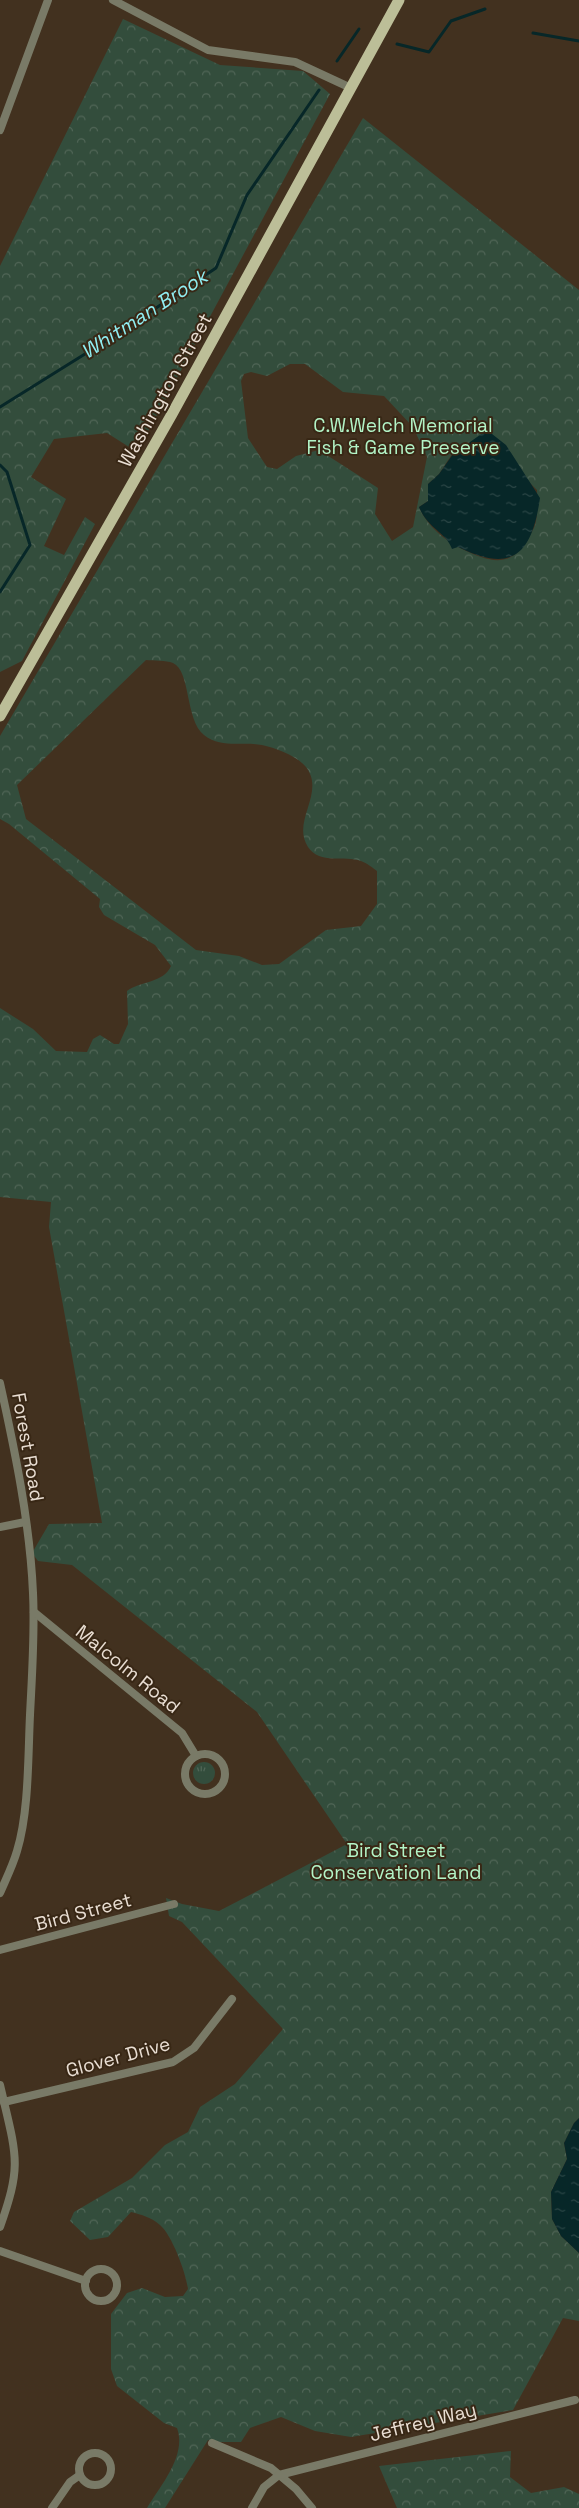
<svg xmlns="http://www.w3.org/2000/svg" width="579" height="2508" font-family="'Space Grotesk',sans-serif">
<style>
.grass{fill:url(#grass-tufts)}
.forest{fill:url(#forest-crowns);fill-rule:evenodd}
.water{fill:url(#water-ripples)}
.lines{fill:none;stroke-linecap:round;stroke-linejoin:round}
.stream{stroke:#072728;stroke-width:3}
.street{stroke:#797a67;stroke-width:8}
.primary{stroke:#bcbe98;stroke-width:11}
.labels{text-anchor:middle;dominant-baseline:central;stroke-width:4;stroke-linejoin:round;paint-order:stroke}
.street-label{font-size:19px;fill:#e9ded3;stroke:#382715}
.park-label{font-size:19px;fill:#b3f4c7;stroke:#382715}
.water-label{font-size:20px;font-style:italic;fill:#90eef2;stroke:#382715}
</style>
<defs>
<pattern id="grass-tufts" width="24" height="20" patternUnits="userSpaceOnUse" patternTransform="scale(1.25)"><rect width="24" height="20" fill="#334d3c"/><path d="M3 7l-1-3M5 7V3M7 7l1-3M15 17l-1-3M17 17v-4M19 17l1-3" fill="none" stroke="#516657"/></pattern>
<pattern id="forest-crowns" width="20" height="18" patternUnits="userSpaceOnUse" patternTransform="scale(1.25)"><rect width="20" height="18" fill="#334d3c"/><path d="M2 6a3 3 0 1 1 6 0M12 15a3 3 0 1 1 6 0" fill="none" stroke="#516657"/></pattern>
<pattern id="water-ripples" width="26" height="14" patternUnits="userSpaceOnUse" patternTransform="scale(1.25)"><rect width="26" height="14" fill="#072728"/><path d="M2 4q2-2 4 0t4 0M15 11q2-2 4 0t4 0" fill="none" stroke="#2b4646"/></pattern>
</defs>
<rect width="100%" height="100%" fill="#42311f"/>
<circle class="grass" cx="204" cy="1773" r="11"/>
<g class="forest">
<path d="M 123,19 L 220,65 L 303,71 L 330,94 L 137,452 L 107,433 L 54,439 L 31,477 L 66,499 L 44,546 L 64,555 L 85,517 L 95,524 L 22,661 L 0,672 L 0,266 Z"/>
<path d="M 363,118 L 579,290 L 579,2118 L 574,2123 L 564,2143 L 567,2159 L 551,2192 L 552,2219 L 561,2236 L 579,2253 L 579,2321 L 563,2318 L 513,2410 L 351,2437 L 315,2431 L 281,2417 L 250,2428 L 241,2442 L 215,2442 L 208,2440 L 165,2508 L 147,2508 C 161,2485 187,2455 177,2428 L 164,2423 L 117,2386 L 111,2369 L 111,2314 L 127,2293 L 142,2288 L 165,2297 L 183,2296 L 188,2289 C 186,2273 172,2235 160,2225 C 151,2217 142,2215 131,2212 L 108,2237 L 90,2240 L 70,2221 L 74,2212 L 132,2178 L 165,2145 L 188,2132 L 200,2107 L 235,2084 L 283,2029 L 182,1922 L 169,1916 L 166,1898 L 182,1904 L 219,1911 L 347,1844 L 257,1712 L 72,1565 L 38,1561 L 32,1553 L 49,1524 L 102,1523 L 49,1227 L 51,1202 L 0,1197 L 0,1008 L 33,1029 L 56,1051 L 87,1052 L 93,1039 L 100,1035 L 114,1044 L 119,1044 L 128,1024 L 127,991 C 140,981 164,983 171,966 L 155,945 L 104,915 L 99,907 L 100,899 L 9,824 L 0,819 L 0,736 ZM 290,364 L 305,364 L 343,392 L 384,396 L 413,427 L 427,457 L 413,527 L 392,541 L 375,514 L 378,488 L 319,450 L 296,456 L 277,469 L 267,467 L 248,438 L 241,381 L 244,374 L 251,372 L 267,376 ZM 452,454 L 528,481 L 537,490 C 537,500 538,511 536,521 C 535,528 530,535 526,542 C 509,569 487,561 462,549 C 444,540 427,526 419,507 L 428,501 L 428,484 L 439,474 ZM 146,660 C 154,661 166,660 173,663 C 191,671 185,720 204,735 C 222,749 241,741 262,745 C 276,748 297,756 306,767 C 326,793 291,821 308,847 C 320,865 345,855 361,861 C 367,863 373,868 377,871 L 377,904 L 361,926 L 326,930 L 279,964 L 262,965 L 239,956 L 196,950 L 26,819 L 17,785 Z"/>
<path d="M 511,2451 L 510,2477 L 531,2493 L 564,2487 L 579,2494 L 579,2508 L 397,2508 L 379,2466 Z"/>
</g>
<g class="water">
<path d="M 487,430 L 506,445 L 540,498 C 532,554 513,574 458,547 L 452,549 C 446,532 427,528 419,507 L 428,501 L 428,484 L 439,474 L 453,454 Z"/>
<path d="M 579,2118 L 579,2253 L 561,2236 L 552,2219 L 551,2192 L 567,2159 L 564,2143 L 574,2123 Z"/>
</g>
<g class="lines">
<g class="stream">
<path d="M 533,33 L 579,41"/>
<path d="M 397,44 L 429,52 L 451,21 L 485,9"/>
<path d="M 337,61 L 359,29"/>
<path d="M 0,407 L 117,334 L 216,268 L 247,195 L 319,90"/>
<path d="M 0,465 L 7,472 L 30,545 L 0,592"/>
</g>
<g class="street">
<path d="M 113,0 L 208,50 L 295,62 L 351,88"/>
<path d="M 0,130 L 48,0"/>
<path d="M 0,1383 C 15,1451 30,1523 33,1593 C 35,1633 32,1674 30,1715 C 28,1756 29,1812 17,1851 C 13,1865 6,1879 0,1893"/>
<path d="M 0,1527 L 25,1522"/>
<path d="M 34,1612 L 182,1733 L 196,1756"/>
<circle cx="205" cy="1774" r="20"/>
<path d="M 0,1950 L 174,1904"/>
<path d="M 0,2085 L 4,2102 L 173,2062 L 194,2048 L 232,1999"/>
<path d="M 0,2227 C 20,2170 18,2160 4,2102"/>
<path d="M 0,2251 L 86,2281"/>
<circle cx="101" cy="2285" r="16"/>
<path d="M 212,2443 L 271,2468 L 296,2489 L 312,2508"/>
<circle cx="95" cy="2469" r="16"/>
<path d="M 52,2508 L 70,2482 L 80,2475"/>
<path d="M 252,2508 L 264,2487 L 279,2475 L 575,2400"/>
</g>
<path class="primary" d="M 0,716 L 172,414 L 399,0"/>
</g>
<g class="labels">
<g class="street-label">
<text transform="translate(165 390) rotate(-61)">Washington Street</text>
<text transform="translate(28 1447) rotate(80)">Forest Road</text>
<text transform="translate(128 1669) rotate(39)">Malcolm Road</text>
<text transform="translate(83 1912) rotate(-15)">Bird Street</text>
<text transform="translate(118 2057) rotate(-15)">Glover Drive</text>
<text transform="translate(423 2422) rotate(-14)">Jeffrey Way</text>
</g>
<g class="park-label">
<text x="403" y="425">C.W.Welch Memorial<tspan x="403" dy="22">Fish &amp; Game Preserve</tspan></text>
<text x="396" y="1850">Bird Street<tspan x="396" dy="22">Conservation Land</tspan></text>
</g>
<g class="water-label">
<text transform="translate(144 314) rotate(-33)">Whitman Brook</text>
</g>
</g>
</svg>
